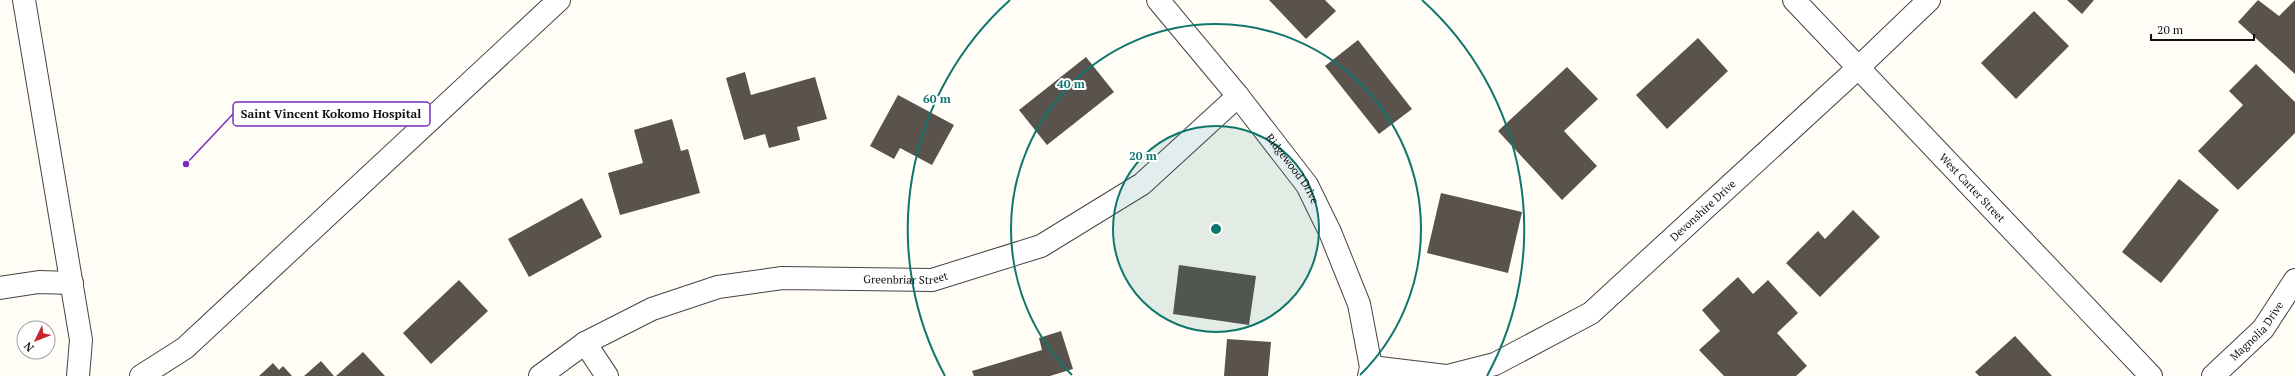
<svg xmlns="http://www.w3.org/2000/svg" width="2295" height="376" font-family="'PT Serif',serif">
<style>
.building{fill:#5a524d}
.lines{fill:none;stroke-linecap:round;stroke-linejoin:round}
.minor-casing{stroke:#444;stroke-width:24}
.minor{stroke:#fff;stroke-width:22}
.ring{fill:none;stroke:#0f766e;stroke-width:2}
.labels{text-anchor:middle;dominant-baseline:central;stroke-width:4;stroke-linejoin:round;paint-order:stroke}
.street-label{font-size:11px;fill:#111;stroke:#fff}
.centre{fill:#0f766e;stroke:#fff;stroke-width:2}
.ring-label{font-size:12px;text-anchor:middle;font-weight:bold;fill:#0f766e;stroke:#fff;stroke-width:4;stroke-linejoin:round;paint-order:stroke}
.leader{fill:none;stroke:#7b2cbf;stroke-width:1.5}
.callout-dot{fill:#7b2cbf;stroke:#fff;stroke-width:1.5}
.callout{fill:#fff;stroke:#7b2cbf;stroke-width:1.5}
.callout-label{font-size:12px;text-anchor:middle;font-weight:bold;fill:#111}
</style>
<rect width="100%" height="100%" fill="#fffdf5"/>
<g class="building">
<path d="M 1269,0 L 1325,0 L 1336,11 L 1306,39 Z"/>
<path d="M 2067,0 L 2094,0 L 2082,14 Z"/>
<path d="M 2258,0 L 2279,16 L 2295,0 L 2295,74 L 2238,22 Z"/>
<path d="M 2034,11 L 2069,46 L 2016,99 L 1981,63 Z"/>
<path d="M 1698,38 L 1728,71 L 1667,129 L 1636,95 Z"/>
<path d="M 1358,40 L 1412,109 L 1379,134 L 1325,66 Z"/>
<path d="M 1086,57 L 1114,92 L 1047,145 L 1019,110 Z"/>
<path d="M 2256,64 L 2295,102 L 2295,133 L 2238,190 L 2198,151 L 2243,105 L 2229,91 Z"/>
<path d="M 1567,67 L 1598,99 L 1564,131 L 1597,166 L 1562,200 L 1498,131 Z"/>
<path d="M 745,72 L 751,95 L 815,77 L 827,119 L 797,127 L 800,140 L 769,148 L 765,134 L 744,140 L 726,78 Z"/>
<path d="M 898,95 L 954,125 L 932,165 L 900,148 L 894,159 L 870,146 Z"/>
<path d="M 672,119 L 681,151 L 688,149 L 700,193 L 620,215 L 608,173 L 643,163 L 634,130 Z"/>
<path d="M 2179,179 L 2219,210 L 2161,283 L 2122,252 Z"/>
<path d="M 1441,193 L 1522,212 L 1508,273 L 1427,253 Z"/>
<path d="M 582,198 L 602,237 L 529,277 L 508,239 Z"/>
<path d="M 1853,210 L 1880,237 L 1820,297 L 1786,263 L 1818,231 L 1825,239 Z"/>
<path d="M 1179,265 L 1256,276 L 1249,325 L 1173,314 Z"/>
<path d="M 1738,277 L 1753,294 L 1768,280 L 1798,313 L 1777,333 L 1807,366 L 1796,376 L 1724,376 L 1699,350 L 1720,331 L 1702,310 Z"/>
<path d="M 459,280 L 488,311 L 431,364 L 403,333 Z"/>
<path d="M 1061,331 L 1073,369 L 1050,376 L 974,376 L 972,371 L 1042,350 L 1039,338 Z"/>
<path d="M 2015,336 L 2052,376 L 1979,376 L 1975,372 Z"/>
<path d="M 1227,339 L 1271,342 L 1268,376 L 1224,376 Z"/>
<path d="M 363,352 L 385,376 L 336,376 Z"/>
<path d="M 321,361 L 334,376 L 304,376 Z"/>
<path d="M 273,363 L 279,370 L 283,366 L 292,376 L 259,376 Z"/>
</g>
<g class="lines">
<g class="minor-casing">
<g id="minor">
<path d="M 24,0 L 81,340 L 78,376"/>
<path id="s1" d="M 1158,0 L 1238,96 L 1307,185 L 1330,232 L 1359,304 L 1371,367 L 1369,376"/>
<path id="s2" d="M 1794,0 L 2151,376"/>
<path d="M 0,288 L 39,282 L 72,283"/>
<path d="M 585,343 L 607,376"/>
<path d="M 1371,367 L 1446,376"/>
<path d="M 141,376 L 185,348 L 559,0"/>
<path id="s3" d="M 540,376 L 585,343 L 652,309 L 718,287 L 782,278 L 932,280 L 1041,246 L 1142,184 L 1238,96"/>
<path id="s4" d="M 1448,376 L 1495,364 L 1591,313 L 1858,68 L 1929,0"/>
<path id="s5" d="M 2213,376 L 2263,329 L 2295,280"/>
</g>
</g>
<use href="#minor" class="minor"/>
</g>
<circle cx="1216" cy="229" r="103" fill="#0f766e" fill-opacity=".12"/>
<g class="ring">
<circle cx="1216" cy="229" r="103"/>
<path d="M1072 375A205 205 0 1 1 1360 375"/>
<path d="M945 376A308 308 0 0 1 1010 0M1422 0A308 308 0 0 1 1487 376"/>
</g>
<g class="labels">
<g class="street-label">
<text stroke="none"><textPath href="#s1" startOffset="216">Ridgewood Drive</textPath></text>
<text stroke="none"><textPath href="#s2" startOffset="259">West Carter Street</textPath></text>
<text stroke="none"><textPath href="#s4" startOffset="309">Devonshire Drive</textPath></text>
<text stroke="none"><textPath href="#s3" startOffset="389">Greenbriar Street</textPath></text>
<text stroke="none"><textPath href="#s5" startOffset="63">Magnolia Drive</textPath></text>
</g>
</g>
<circle cx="1216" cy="229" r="6" class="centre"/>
<g class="ring-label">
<text x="1071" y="88">40 m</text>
<text x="937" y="103">60 m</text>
<text x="1143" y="160">20 m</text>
</g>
<path class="leader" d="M186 164L233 114"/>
<circle class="callout-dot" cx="186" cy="164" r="4"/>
<rect class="callout" x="233" y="102" width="197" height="24" rx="4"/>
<g class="callout-label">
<text x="331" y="118">Saint Vincent Kokomo Hospital</text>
</g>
<g transform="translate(36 340) rotate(227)"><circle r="19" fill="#ffffff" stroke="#a0a0a0"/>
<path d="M0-3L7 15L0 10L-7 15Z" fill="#c4262e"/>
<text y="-6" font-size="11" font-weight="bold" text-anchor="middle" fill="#111111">N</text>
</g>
<path d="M2151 34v6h103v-6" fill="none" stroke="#111111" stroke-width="2"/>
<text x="2157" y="34" font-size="12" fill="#111111" stroke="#ffffff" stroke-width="3" paint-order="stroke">20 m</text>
</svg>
